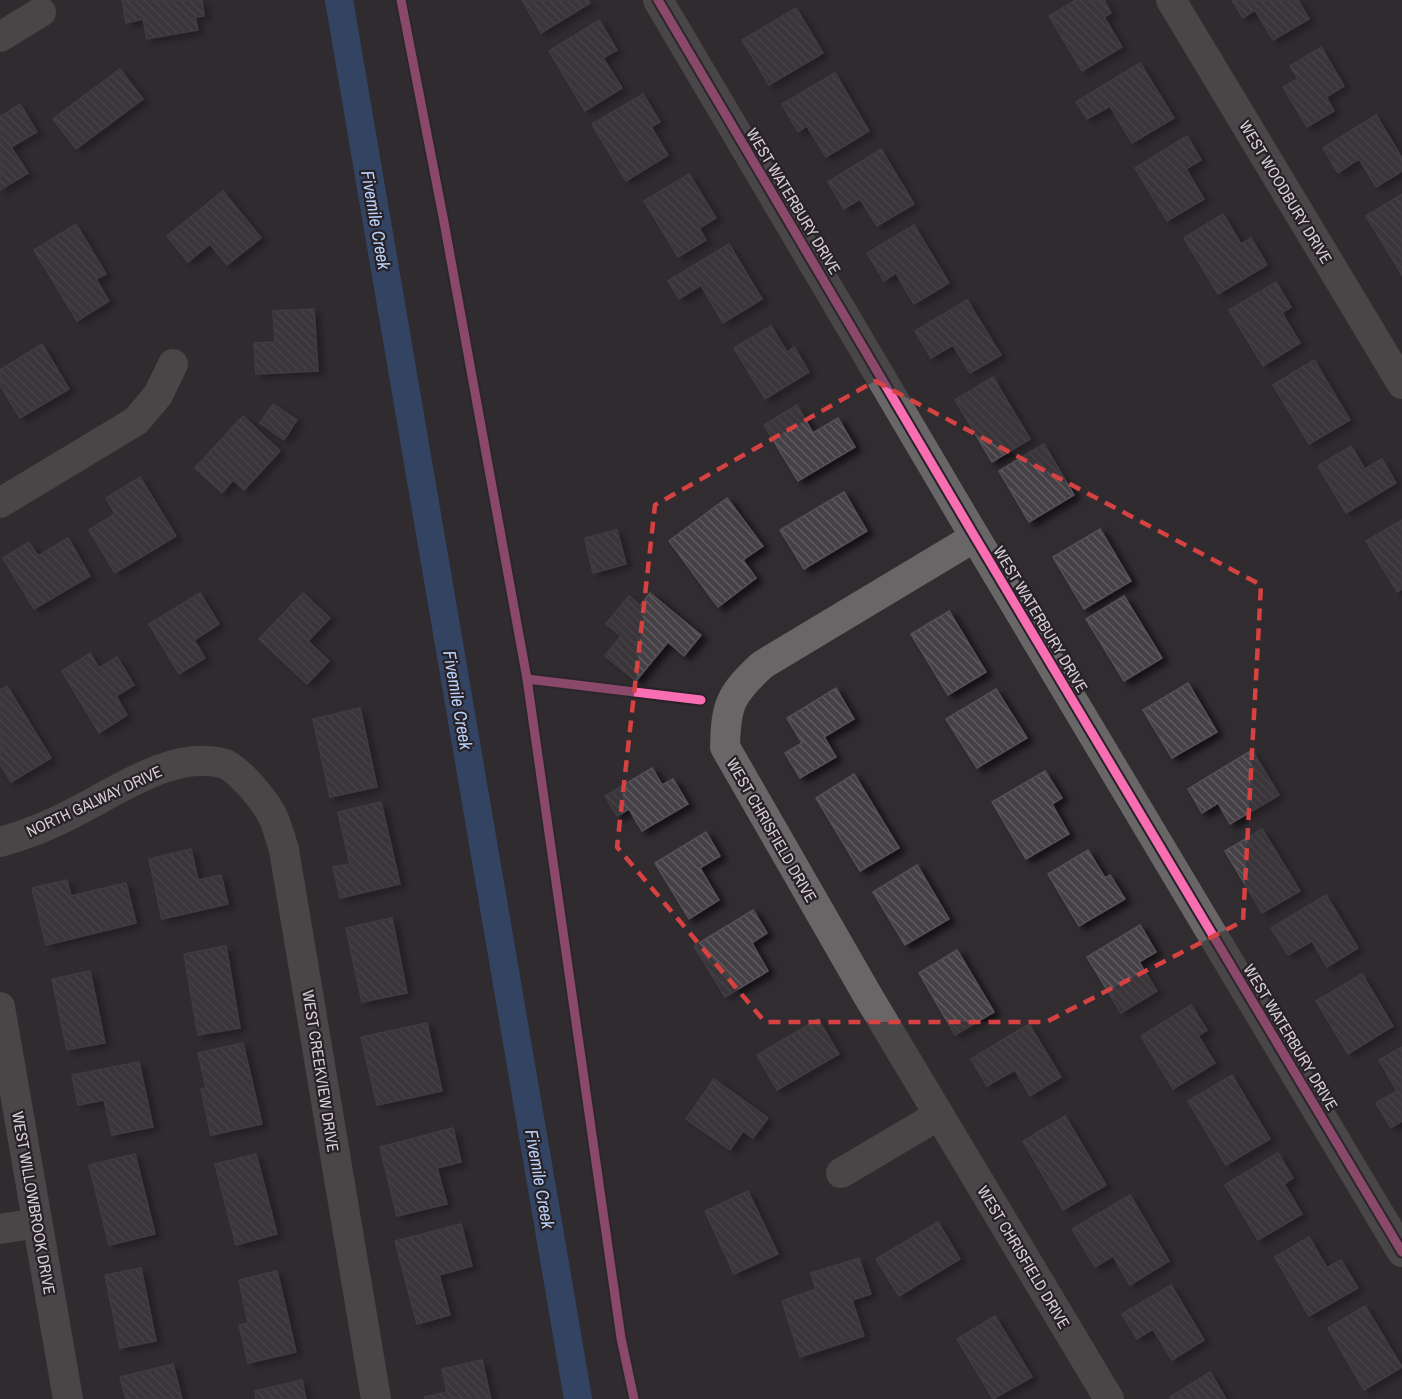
<svg xmlns="http://www.w3.org/2000/svg" width="1402" height="1399" font-family="'Archivo Narrow',sans-serif">
<style>
.lines{fill:none;stroke-linecap:round;stroke-linejoin:round}
.canal{stroke:#3962a3;stroke-width:28}
.building{fill:url(#building-back-hatch);stroke:#535054;stroke-width:1.5;filter:url(#shadow)}
.street{stroke:#696667;stroke-width:30}
.cycleway-casing{stroke:#282128;stroke-width:13}
.cycleway{stroke:#f96db3;stroke-width:9}
.marked{fill:none;stroke:#d64142;stroke-width:4.5;stroke-dasharray:12 8;stroke-linejoin:round}
.labels{text-anchor:middle;dominant-baseline:central;stroke-width:4.5;stroke-linejoin:round;paint-order:stroke}
.street-label{font-size:16px;fill:#d4cfd4;stroke:#282128}
.water-label{font-size:18px;font-style:italic;fill:#b9d2f9;stroke:#282128}
</style>
<defs>
<pattern id="building-back-hatch" width="6" height="6" patternUnits="userSpaceOnUse" patternTransform="scale(1.5)"><rect width="6" height="6" fill="#444145"/><path d="M-1 5l2 2M0 0l6 6M5-1l2 2" fill="none" stroke="#5e5b5f"/></pattern>
<filter id="shadow"><feDropShadow dx="6" dy="4" stdDeviation="3" flood-color="#0009"/></filter>
</defs>
<rect width="100%" height="100%" fill="#302c30"/>
<g class="lines">
<path class="canal" d="M 339,0 L 578,1399"/>
</g>
<g class="building">
<path d="M 122,0 L 202,0 L 204,16 L 195,17 L 198,30 L 147,39 L 143,19 L 126,23 Z"/>
<path d="M 522,0 L 588,0 L 590,3 L 541,33 Z"/>
<path d="M 1076,0 L 1104,0 L 1111,13 L 1104,17 L 1122,47 L 1082,71 L 1049,16 Z"/>
<path d="M 1232,0 L 1298,0 L 1309,19 L 1273,40 L 1255,10 L 1243,18 Z"/>
<path d="M 796,8 L 823,53 L 769,85 L 742,40 Z"/>
<path d="M 599,20 L 617,50 L 603,58 L 622,88 L 585,111 L 549,51 Z"/>
<path d="M 1321,47 L 1344,86 L 1326,97 L 1334,111 L 1307,127 L 1283,87 L 1298,79 L 1290,66 Z"/>
<path d="M 1140,63 L 1174,118 L 1132,143 L 1110,106 L 1087,119 L 1076,102 Z"/>
<path d="M 120,69 L 143,99 L 76,149 L 53,119 Z"/>
<path d="M 835,73 L 869,131 L 826,157 L 807,126 L 798,132 L 782,104 Z"/>
<path d="M 643,94 L 660,122 L 651,127 L 668,155 L 626,181 L 592,124 Z"/>
<path d="M 20,104 L 37,132 L 11,147 L 28,173 L 0,190 L 0,117 Z"/>
<path d="M 1376,115 L 1402,158 L 1402,171 L 1376,187 L 1359,159 L 1338,173 L 1323,148 Z"/>
<path d="M 1187,136 L 1201,160 L 1186,169 L 1204,199 L 1167,221 L 1135,168 Z"/>
<path d="M 881,149 L 914,204 L 877,226 L 860,199 L 844,209 L 828,182 Z"/>
<path d="M 689,174 L 716,218 L 699,228 L 706,240 L 678,257 L 644,201 Z"/>
<path d="M 223,191 L 261,238 L 227,265 L 210,244 L 188,262 L 167,236 Z"/>
<path d="M 1402,194 L 1402,275 L 1366,216 Z"/>
<path d="M 1223,214 L 1241,244 L 1251,238 L 1267,265 L 1218,294 L 1184,238 Z"/>
<path d="M 76,224 L 106,274 L 96,279 L 109,301 L 77,321 L 34,250 Z"/>
<path d="M 914,225 L 949,283 L 914,304 L 896,273 L 884,281 L 867,253 Z"/>
<path d="M 729,244 L 762,299 L 723,323 L 701,285 L 679,299 L 668,281 Z"/>
<path d="M 1276,282 L 1291,307 L 1282,313 L 1300,343 L 1263,366 L 1229,310 Z"/>
<path d="M 967,300 L 1001,355 L 970,373 L 953,345 L 931,358 L 915,331 Z"/>
<path d="M 314,309 L 318,371 L 256,374 L 254,343 L 275,342 L 273,311 Z"/>
<path d="M 771,326 L 787,352 L 794,347 L 809,372 L 765,399 L 734,348 Z"/>
<path d="M 42,344 L 69,389 L 20,418 L 0,385 L 0,370 Z"/>
<path d="M 1314,360 L 1350,420 L 1309,444 L 1273,385 Z"/>
<path d="M 993,377 L 1030,439 L 992,462 L 955,400 Z"/>
<path d="M 273,404 L 297,420 L 284,440 L 260,423 Z"/>
<path d="M 797,405 L 813,433 L 838,418 L 855,447 L 798,481 L 764,425 Z"/>
<path d="M 243,416 L 280,451 L 244,490 L 233,480 L 222,493 L 195,468 Z"/>
<path d="M 1044,444 L 1074,495 L 1029,522 L 999,471 Z"/>
<path d="M 1351,446 L 1365,469 L 1382,459 L 1396,483 L 1346,513 L 1318,466 Z"/>
<path d="M 140,477 L 176,536 L 115,573 L 89,530 L 115,514 L 106,498 Z"/>
<path d="M 844,492 L 867,531 L 804,569 L 780,530 Z"/>
<path d="M 727,498 L 763,546 L 743,560 L 756,578 L 718,607 L 669,541 Z"/>
<path d="M 1402,520 L 1402,589 L 1397,592 L 1366,541 Z"/>
<path d="M 1100,529 L 1131,581 L 1084,609 L 1053,557 Z"/>
<path d="M 617,530 L 626,564 L 593,573 L 585,538 Z"/>
<path d="M 68,538 L 90,576 L 34,609 L 3,558 L 29,542 L 38,556 Z"/>
<path d="M 200,593 L 219,624 L 194,640 L 205,658 L 179,674 L 149,624 Z"/>
<path d="M 303,593 L 330,618 L 308,641 L 329,661 L 307,684 L 259,639 Z"/>
<path d="M 650,593 L 701,635 L 684,656 L 668,642 L 636,681 L 605,656 L 621,636 L 606,624 L 629,596 L 640,605 Z"/>
<path d="M 1124,596 L 1162,658 L 1124,681 L 1086,619 Z"/>
<path d="M 949,611 L 986,672 L 948,695 L 911,634 Z"/>
<path d="M 90,653 L 99,668 L 117,657 L 134,685 L 116,696 L 127,715 L 99,733 L 62,671 Z"/>
<path d="M 1188,683 L 1217,732 L 1172,758 L 1143,710 Z"/>
<path d="M 7,686 L 51,758 L 11,782 L 0,764 L 0,690 Z"/>
<path d="M 836,688 L 854,719 L 824,737 L 836,757 L 800,778 L 785,753 L 802,743 L 787,718 Z"/>
<path d="M 996,689 L 1027,738 L 977,768 L 946,719 Z"/>
<path d="M 360,708 L 377,787 L 330,797 L 313,719 Z"/>
<path d="M 1252,750 L 1279,795 L 1230,824 L 1218,803 L 1202,813 L 1188,789 Z"/>
<path d="M 652,768 L 662,785 L 673,779 L 688,804 L 642,831 L 629,809 L 617,816 L 605,796 Z"/>
<path d="M 1045,771 L 1062,798 L 1052,804 L 1069,834 L 1026,859 L 992,802 Z"/>
<path d="M 854,774 L 899,848 L 860,871 L 816,798 Z"/>
<path d="M 381,802 L 400,884 L 340,898 L 333,867 L 350,864 L 338,812 Z"/>
<path d="M 1262,829 L 1300,891 L 1262,913 L 1225,851 Z"/>
<path d="M 706,832 L 720,856 L 700,868 L 719,900 L 689,919 L 655,863 Z"/>
<path d="M 191,849 L 198,880 L 221,875 L 228,904 L 162,919 L 149,859 Z"/>
<path d="M 1088,850 L 1105,878 L 1110,875 L 1125,899 L 1079,926 L 1048,874 Z"/>
<path d="M 917,865 L 949,919 L 905,945 L 873,892 Z"/>
<path d="M 67,880 L 71,896 L 126,883 L 136,923 L 46,945 L 32,888 Z"/>
<path d="M 1326,895 L 1358,948 L 1327,967 L 1312,941 L 1288,955 L 1271,928 Z"/>
<path d="M 753,910 L 767,933 L 752,943 L 768,971 L 725,997 L 694,946 Z"/>
<path d="M 392,918 L 407,993 L 362,1002 L 346,928 Z"/>
<path d="M 1140,925 L 1156,952 L 1139,962 L 1157,991 L 1121,1013 L 1087,957 Z"/>
<path d="M 226,946 L 240,1028 L 198,1035 L 184,954 Z"/>
<path d="M 957,950 L 994,1012 L 955,1035 L 919,973 Z"/>
<path d="M 90,971 L 105,1043 L 67,1050 L 52,979 Z"/>
<path d="M 1362,974 L 1393,1026 L 1348,1054 L 1316,1001 Z"/>
<path d="M 1191,1005 L 1207,1030 L 1198,1036 L 1215,1063 L 1173,1089 L 1141,1036 Z"/>
<path d="M 818,1019 L 839,1054 L 777,1090 L 757,1055 Z"/>
<path d="M 427,1023 L 442,1091 L 377,1105 L 361,1037 Z"/>
<path d="M 1029,1024 L 1061,1077 L 1030,1096 L 1015,1070 L 987,1086 L 971,1059 Z"/>
<path d="M 243,1043 L 262,1124 L 211,1135 L 201,1089 L 206,1088 L 198,1053 Z"/>
<path d="M 1402,1047 L 1402,1121 L 1391,1128 L 1376,1103 L 1397,1091 L 1379,1060 Z"/>
<path d="M 139,1062 L 153,1127 L 112,1135 L 104,1100 L 78,1105 L 72,1075 Z"/>
<path d="M 1232,1075 L 1270,1139 L 1226,1165 L 1188,1101 Z"/>
<path d="M 714,1079 L 768,1118 L 753,1138 L 743,1131 L 730,1150 L 686,1119 Z"/>
<path d="M 1065,1116 L 1106,1185 L 1063,1210 L 1023,1141 Z"/>
<path d="M 453,1128 L 461,1162 L 437,1168 L 447,1204 L 397,1216 L 380,1147 Z"/>
<path d="M 1278,1153 L 1293,1178 L 1284,1184 L 1302,1214 L 1258,1240 L 1225,1185 Z"/>
<path d="M 135,1154 L 155,1234 L 109,1245 L 89,1165 Z"/>
<path d="M 256,1154 L 277,1234 L 236,1245 L 215,1164 Z"/>
<path d="M 748,1191 L 778,1254 L 734,1274 L 705,1211 Z"/>
<path d="M 1130,1195 L 1169,1261 L 1130,1285 L 1113,1256 L 1095,1267 L 1072,1229 Z"/>
<path d="M 938,1222 L 960,1259 L 899,1296 L 876,1259 Z"/>
<path d="M 461,1224 L 472,1266 L 439,1275 L 450,1315 L 417,1324 L 395,1241 Z"/>
<path d="M 1309,1237 L 1327,1268 L 1341,1260 L 1358,1288 L 1309,1316 L 1275,1257 Z"/>
<path d="M 859,1258 L 871,1294 L 852,1300 L 864,1336 L 800,1357 L 782,1301 L 816,1289 L 811,1273 Z"/>
<path d="M 141,1268 L 156,1341 L 120,1348 L 105,1275 Z"/>
<path d="M 277,1271 L 296,1352 L 248,1363 L 239,1325 L 248,1323 L 239,1280 Z"/>
<path d="M 1171,1285 L 1204,1340 L 1172,1360 L 1153,1329 L 1137,1339 L 1122,1314 Z"/>
<path d="M 1365,1306 L 1402,1367 L 1364,1390 L 1328,1328 Z"/>
<path d="M 995,1316 L 1032,1377 L 993,1399 L 957,1339 Z"/>
<path d="M 482,1360 L 491,1399 L 425,1399 L 425,1397 L 447,1392 L 442,1369 Z"/>
<path d="M 173,1364 L 182,1399 L 126,1399 L 120,1377 Z"/>
<path d="M 1210,1372 L 1226,1399 L 1171,1399 L 1170,1397 Z"/>
<path d="M 302,1380 L 306,1399 L 256,1399 L 255,1391 Z"/>
</g>
<g class="lines">
<g class="street">
<path d="M 658,0 L 975,537 L 1402,1252"/>
<path d="M 1171,0 L 1402,384"/>
<path d="M 0,37 L 41,12"/>
<path d="M 0,503 L 136,421 L 158,395 L 173,364"/>
<path d="M 975,537 L 762,665 C 730,695 726,704 725,747 L 868,996 L 1109,1399"/>
<path d="M 0,842 C 26,835 53,824 77,811 C 118,790 173,751 222,763 C 239,768 267,803 274,819 C 278,829 281,840 284,850 L 376,1399"/>
<path d="M 0,1007 L 68,1399"/>
<path d="M 841,1173 L 939,1115"/>
<path d="M 0,1229 L 37,1223"/>
</g>
<g class="cycleway-casing">
<g id="cycleway">
<path d="M 401,0 L 444,222 L 527,679 L 621,1338 L 634,1399"/>
<path d="M 658,0 L 975,537 L 1402,1252"/>
<path d="M 527,679 L 701,700"/>
</g>
</g>
<use href="#cycleway" class="cycleway"/>
</g>
<path d="M0 0H1402V1399H0ZM 875,381 L 1261,585 L 1243,921 L 1046,1022 L 765,1022 L 617,847 L 655,505 Z" fill="#302c30" fill-opacity=".55" fill-rule="evenodd"/>
<path class="marked" d="M 875,381 L 1261,585 L 1243,921 L 1046,1022 L 765,1022 L 617,847 L 655,505 Z"/>
<g class="labels">
<g class="street-label">
<text transform="translate(1286 192) rotate(59)">WEST WOODBURY DRIVE</text>
<text transform="translate(794 201) rotate(59)">WEST WATERBURY DRIVE</text>
<text transform="translate(1041 619) rotate(59)">WEST WATERBURY DRIVE</text>
<text transform="translate(94 801) rotate(-25)">NORTH GALWAY DRIVE</text>
<text transform="translate(772 830) rotate(60)">WEST CHRISFIELD DRIVE</text>
<text transform="translate(1291 1037) rotate(59)">WEST WATERBURY DRIVE</text>
<text transform="translate(321 1071) rotate(81)">WEST CREEKVIEW DRIVE</text>
<text transform="translate(34 1203) rotate(80)">WEST WILLOWBROOK DRIVE</text>
<text transform="translate(1024 1257) rotate(59)">WEST CHRISFIELD DRIVE</text>
</g>
<g class="water-label">
<text transform="translate(376 220) rotate(80)">Fivemile Creek</text>
<text transform="translate(458 700) rotate(80)">Fivemile Creek</text>
<text transform="translate(540 1179) rotate(80)">Fivemile Creek</text>
</g>
</g>
</svg>
